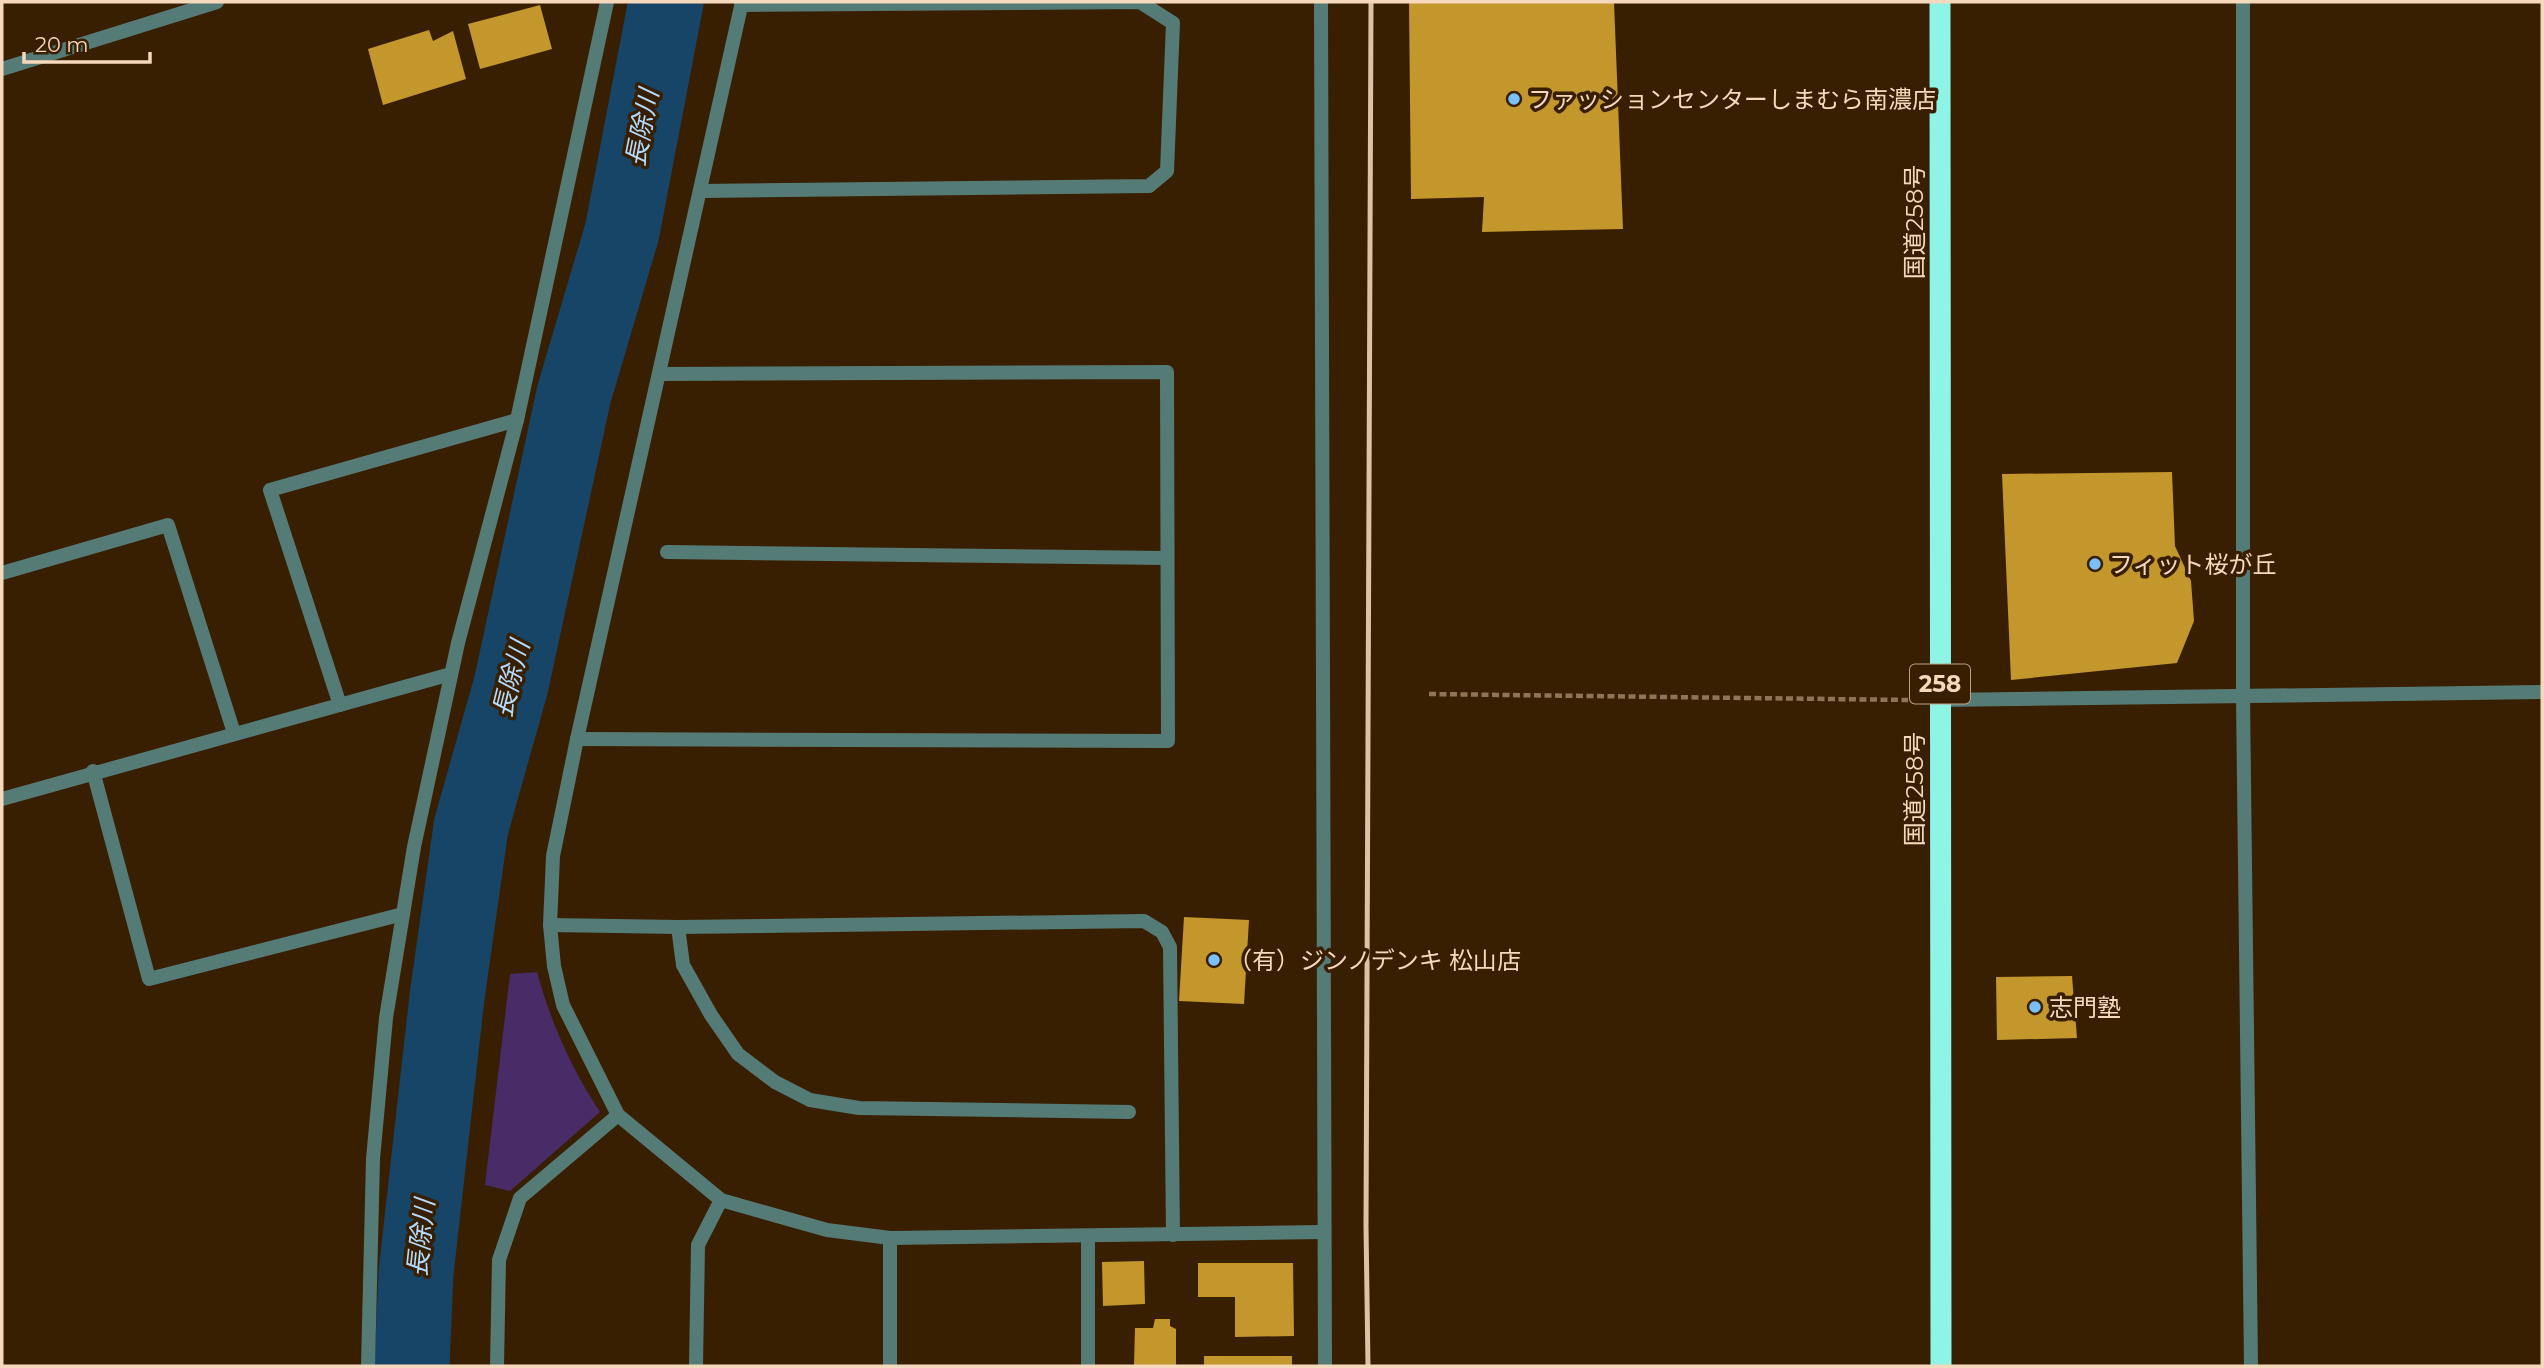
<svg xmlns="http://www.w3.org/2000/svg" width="2544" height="1368" font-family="Montserrat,'Noto Sans JP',sans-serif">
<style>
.green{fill:#492b68}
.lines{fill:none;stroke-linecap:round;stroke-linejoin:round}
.river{stroke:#164567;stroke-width:75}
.building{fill:#c3972c}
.path{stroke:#907458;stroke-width:4.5;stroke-dasharray:7 3.5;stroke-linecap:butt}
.street{stroke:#557b76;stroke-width:14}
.highway{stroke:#8ef4e6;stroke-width:21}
.rail{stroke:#dec1a6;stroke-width:5}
.poi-dot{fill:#7abff8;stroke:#391f01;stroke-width:2.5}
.labels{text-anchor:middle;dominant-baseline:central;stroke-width:7;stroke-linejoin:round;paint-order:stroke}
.shield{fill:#391f01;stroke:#bda085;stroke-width:2}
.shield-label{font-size:23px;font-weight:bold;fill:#f6d8bd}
.poi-label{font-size:24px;fill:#f6d8bd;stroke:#391f01;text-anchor:start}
.street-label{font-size:24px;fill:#f6d8bd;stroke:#391f01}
.water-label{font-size:26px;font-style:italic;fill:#b3dbfe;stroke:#391f01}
</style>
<rect width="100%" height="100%" fill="#391f01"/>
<path class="green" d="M 537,972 C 551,1023 571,1068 600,1112 L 510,1191 L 485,1185 L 510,974 Z"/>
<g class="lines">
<path class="river" d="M 412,1366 L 416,1273 L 447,997 L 471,827 L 511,685 L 574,394 L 622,232 L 666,2"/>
</g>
<g class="building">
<path d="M 1409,2 L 1614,2 L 1623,229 L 1482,232 L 1484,197 L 1411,199 Z"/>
<path d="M 540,5 L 552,49 L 480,69 L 468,24 Z"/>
<path d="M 429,30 L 433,41 L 453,31 L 466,79 L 383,105 L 368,49 Z"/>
<path d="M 2172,472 L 2175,546 L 2191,581 L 2194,621 L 2177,663 L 2011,680 L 2002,474 Z"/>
<path d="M 1184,917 L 1249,920 L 1244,1004 L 1179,1001 Z"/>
<path d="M 2072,976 L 2077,1038 L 1997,1040 L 1996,977 Z"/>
<path d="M 1144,1261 L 1145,1304 L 1103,1306 L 1102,1262 Z"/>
<path d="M 1198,1263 L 1293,1263 L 1294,1336 L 1235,1337 L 1235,1297 L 1198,1297 Z"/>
<path d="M 1155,1319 L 1170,1319 L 1170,1326 L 1176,1329 L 1176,1366 L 1134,1365 L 1135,1328 L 1153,1328 Z"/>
<rect x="1204" y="1356" width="88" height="10"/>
</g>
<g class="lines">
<path class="path" d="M 1429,694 L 1908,700"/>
<g class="street">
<path d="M 742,2 L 577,739 L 553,856 L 550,925 L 554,966 L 563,1005 L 618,1115 L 721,1200 L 827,1230 L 890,1238 L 1323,1232"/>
<path d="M 1321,2 L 1325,1366"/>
<path d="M 2243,2 L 2243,698 L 2251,1366"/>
<path d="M 2,69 L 217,2"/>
<path d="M 700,191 L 1149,186 L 1167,171 L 1173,23 L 1140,2 L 741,5"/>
<path d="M 667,552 L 1167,558"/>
<path d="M 2,573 L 168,525 L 234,733"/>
<path d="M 1940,700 L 2542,692"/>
<path d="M 340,705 L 270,490 L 517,420"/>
<path d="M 577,739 L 1168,741 L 1167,372 L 660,374"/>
<path d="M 93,771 L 149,979 L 403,914"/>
<path d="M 2,799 L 451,674"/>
<path d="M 550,925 L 678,927 L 1144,921 L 1162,932 L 1170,947 L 1173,1235"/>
<path d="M 678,927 L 683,965 L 711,1015 L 738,1054 L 775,1082 L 810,1100 L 859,1108 L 1129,1112"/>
<path d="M 1088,1237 L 1088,1366"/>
<path d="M 368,1366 L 373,1159 L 386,1018 L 414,847 L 458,643 L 517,420 L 607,2"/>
<path d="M 497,1366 L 499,1260 L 520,1198 L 618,1115"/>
<path d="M 696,1366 L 698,1245 L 721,1200"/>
<path d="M 890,1366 L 890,1238"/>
</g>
<path class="highway" d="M 1940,2 L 1941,1366"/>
<path class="rail" d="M 1368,1366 L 1366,1226 L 1371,2"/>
</g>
<g class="poi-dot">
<circle cx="1514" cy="99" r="7"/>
<circle cx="2095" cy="564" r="7"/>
<circle cx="1214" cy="960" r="7"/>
<circle cx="2035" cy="1007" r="7"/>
</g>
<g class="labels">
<rect class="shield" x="1910" y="664.5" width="60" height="39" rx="5"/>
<g class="shield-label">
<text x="1940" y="684">258</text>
</g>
<g class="poi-label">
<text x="1528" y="99">ファッションセンターしまむら南濃店</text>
<text x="2109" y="564">フィット桜が丘</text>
<text x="1228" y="960">（有）ジンノデンキ 松山店</text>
<text x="2049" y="1007">志門塾</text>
</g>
<g class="street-label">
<text transform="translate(1914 222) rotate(-90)">国道258号</text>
<text transform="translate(1914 789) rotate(-90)">国道258号</text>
</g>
<g class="water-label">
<text transform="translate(642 128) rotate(-79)">長除川</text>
<text transform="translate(511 679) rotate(-76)">長除川</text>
<text transform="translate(421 1238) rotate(-84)">長除川</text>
</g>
</g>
<rect width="2544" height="1368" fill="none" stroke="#f6d8bd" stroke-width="7"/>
<path d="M24 52v10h126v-10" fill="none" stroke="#f6d8bd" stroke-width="3.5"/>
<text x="35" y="52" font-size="21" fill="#f6d8bd" stroke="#391f01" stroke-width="5" paint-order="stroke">20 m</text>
</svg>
